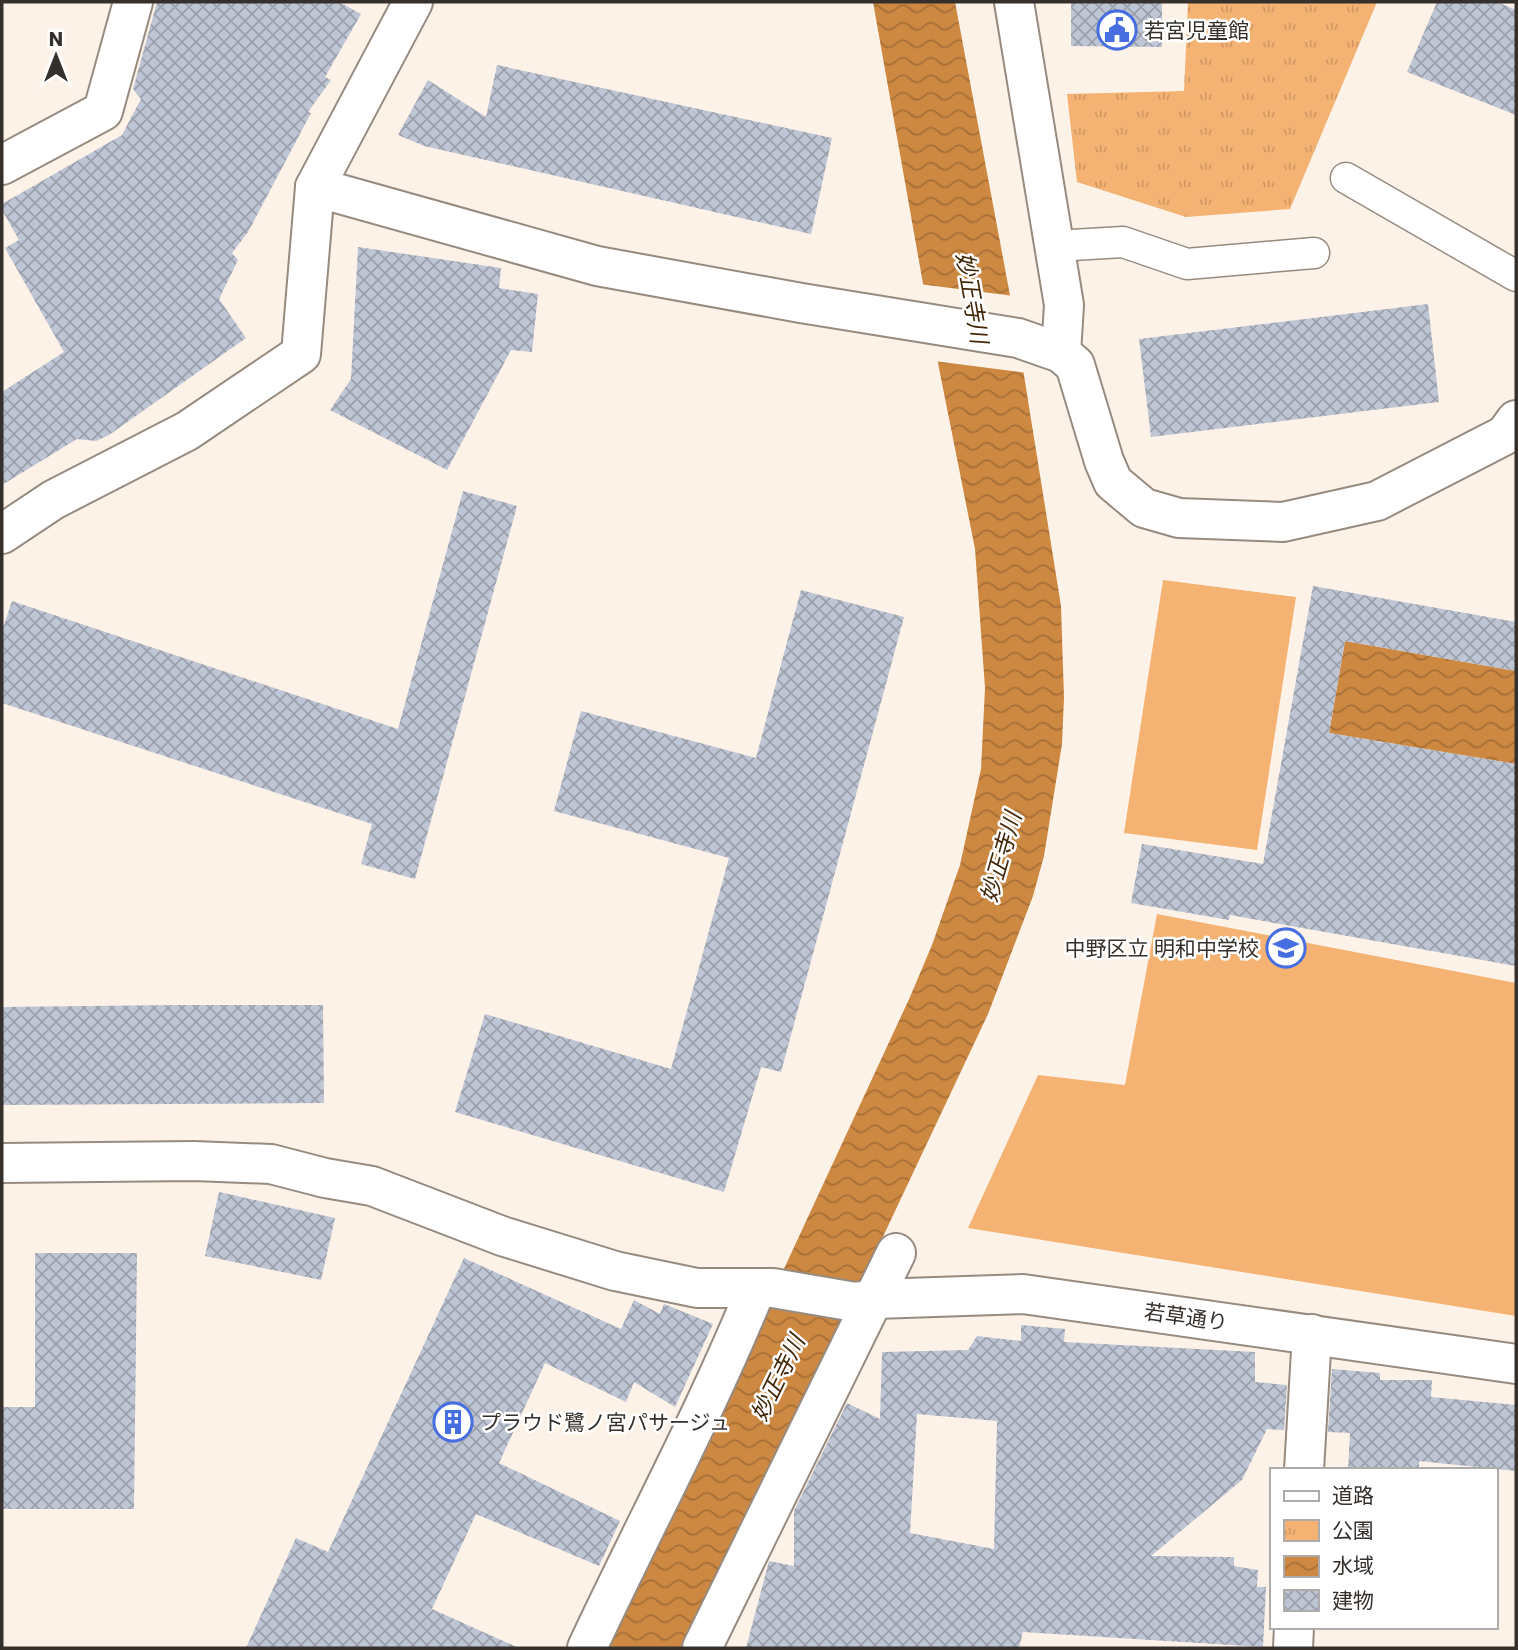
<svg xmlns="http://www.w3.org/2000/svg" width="1518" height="1650" font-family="Poppins,'Noto Sans JP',sans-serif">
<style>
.grass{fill:#f4b273}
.park{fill:url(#park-tufts)}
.water{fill:url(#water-waves)}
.pier{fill:#fdf2e8}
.building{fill:url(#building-cross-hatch);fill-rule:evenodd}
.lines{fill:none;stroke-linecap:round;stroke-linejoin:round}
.lane-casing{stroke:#978b80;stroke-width:33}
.street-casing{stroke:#978b80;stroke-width:42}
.lane{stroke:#fff;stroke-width:30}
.street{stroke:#fff;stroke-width:38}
.labels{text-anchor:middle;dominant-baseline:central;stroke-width:5;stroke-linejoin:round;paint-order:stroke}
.poi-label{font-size:21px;fill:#35302c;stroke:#fff;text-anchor:start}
.street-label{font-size:21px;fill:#35302c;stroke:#fff}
.water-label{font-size:23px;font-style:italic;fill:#422607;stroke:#fff}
</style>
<defs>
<pattern id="park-tufts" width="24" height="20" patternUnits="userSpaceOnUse" patternTransform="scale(1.75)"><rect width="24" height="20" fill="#f4b273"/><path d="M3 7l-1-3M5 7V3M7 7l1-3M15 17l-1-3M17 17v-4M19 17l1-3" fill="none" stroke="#d29964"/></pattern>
<pattern id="water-waves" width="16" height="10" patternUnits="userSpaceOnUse" patternTransform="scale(1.75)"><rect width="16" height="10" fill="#cd8841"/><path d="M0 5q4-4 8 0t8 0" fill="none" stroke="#a77037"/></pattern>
<pattern id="building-cross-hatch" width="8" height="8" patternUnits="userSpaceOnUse" patternTransform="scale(1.75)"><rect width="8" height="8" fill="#bec5d4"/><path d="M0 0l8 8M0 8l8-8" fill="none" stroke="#9ba0ac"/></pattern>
</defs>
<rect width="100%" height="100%" fill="#fdf2e8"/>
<g class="grass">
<path d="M 1163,580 L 1296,597 L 1257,850 L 1124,833 Z"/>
<path d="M 1157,914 L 1516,983 L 1516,1316 L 968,1228 L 1038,1075 L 1125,1085 Z"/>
</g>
<path class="park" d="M 1188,2 L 1377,2 L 1290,209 L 1186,217 L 1077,182 L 1067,94 L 1184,91 Z"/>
<g class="water">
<path d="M 873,2 L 955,2 L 1018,338 L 1061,606 L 1064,698 L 1062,744 L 1044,856 L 1033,896 L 988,1014 L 880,1243 L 855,1302 L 686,1648 L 603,1648 L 776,1286 L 910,997 L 932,945 L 960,865 L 981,769 L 985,688 L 975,549 L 930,323 Z"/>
<path d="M 1345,641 L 1516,671 L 1516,764 L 1329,733 Z"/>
</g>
<path class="pier" d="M 919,284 L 1014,296 L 1027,373 L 934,361 Z"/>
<g class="building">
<path d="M 157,2 L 339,2 L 361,14 L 325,77 L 331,80 L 308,112 L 311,113 L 248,232 L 232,253 L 238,260 L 219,299 L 246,338 L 109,435 L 96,441 L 77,439 L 2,485 L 2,392 L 64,352 L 5,248 L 19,240 L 2,210 L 2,204 L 122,135 L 141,99 L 133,89 Z"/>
<path d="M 1071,2 L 1162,2 L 1162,47 L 1071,46 Z"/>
<path d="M 1437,2 L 1497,2 L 1516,10 L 1516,115 L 1407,72 Z"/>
<path d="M 497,65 L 832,138 L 811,234 L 424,146 L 398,135 L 428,80 L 486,117 Z"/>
<path d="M 358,247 L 501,268 L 499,288 L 538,294 L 532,352 L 511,350 L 447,470 L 330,410 L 351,379 Z"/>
<path d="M 1428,304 L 1439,402 L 1151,437 L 1139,339 Z"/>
<path d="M 463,491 L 517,506 L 415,879 L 361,864 L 372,824 L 2,703 L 2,631 L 12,601 L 398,729 Z"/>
<path d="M 1313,586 L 1516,622 L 1516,671 L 1345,641 L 1329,733 L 1516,764 L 1516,966 L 1230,915 L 1229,920 L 1131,903 L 1142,844 L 1263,864 Z"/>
<path d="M 801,590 L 904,617 L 781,1072 L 761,1067 L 724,1192 L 455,1112 L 485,1014 L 671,1069 L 729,858 L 554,811 L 581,711 L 756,758 Z"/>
<path d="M 178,1005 L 323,1005 L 324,1103 L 2,1105 L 2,1007 Z"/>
<path d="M 219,1192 L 335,1218 L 321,1280 L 205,1256 Z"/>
<path d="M 35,1253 L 137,1253 L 134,1509 L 2,1509 L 2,1407 L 35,1407 Z"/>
<path d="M 464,1258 L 621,1329 L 634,1300 L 660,1314 L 664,1304 L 713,1324 L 675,1407 L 634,1382 L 626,1402 L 545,1363 L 499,1463 L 620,1521 L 599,1566 L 476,1514 L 432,1609 L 519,1648 L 246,1648 L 296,1538 L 328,1552 Z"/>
<path d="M 1021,1325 L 1065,1329 L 1064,1342 L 1255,1352 L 1255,1382 L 1287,1385 L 1284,1430 L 1267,1429 L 1242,1480 L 1151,1556 L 1234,1557 L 1234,1566 L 1258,1570 L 1257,1587 L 1266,1587 L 1263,1647 L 1023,1632 L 1019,1648 L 746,1648 L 769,1561 L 794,1566 L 794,1511 L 847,1403 L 880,1419 L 882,1352 L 968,1350 L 977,1336 L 1021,1341 ZM 917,1414 L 997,1421 L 994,1549 L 910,1533 Z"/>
<path d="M 1332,1369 L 1380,1373 L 1380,1380 L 1432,1380 L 1431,1397 L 1516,1405 L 1516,1471 L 1419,1461 L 1419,1470 L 1348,1470 L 1350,1433 L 1328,1432 Z"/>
</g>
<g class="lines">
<g class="lane-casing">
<g id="lane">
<path d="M 1346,178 L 1516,276"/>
<path d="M 1055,246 L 1123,242 L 1187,264 L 1314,253"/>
</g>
</g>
<g class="street-casing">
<g id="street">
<path d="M 1014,2 L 1064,305 L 1061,353"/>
<path d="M 2,165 L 103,111 L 133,2"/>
<path d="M 315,187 L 597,266 L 801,303 L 1018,338 L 1061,353 L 1075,365 L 1104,461 L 1113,482 L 1144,508 L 1179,518 L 1283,522 L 1377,501 L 1505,435 L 1516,420"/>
<path d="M 2,534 L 53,500 L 187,431 L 301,354 L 315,187 L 413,2"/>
<path d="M 2,1163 L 194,1161 L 271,1164 L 325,1178 L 372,1186 L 502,1236 L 615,1271 L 697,1288 L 773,1288 L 855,1302 L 875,1299 L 1023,1294 L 1516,1364"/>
<path d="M 1304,1470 L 1312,1334"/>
<path d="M 587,1648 C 643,1528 706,1412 756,1289"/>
<path d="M 702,1648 L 896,1253"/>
<path d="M 1293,1648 L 1294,1627"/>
</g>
</g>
<use href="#lane" class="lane"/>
<use href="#street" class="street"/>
</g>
<defs>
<g id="civic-ring" transform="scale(2.0125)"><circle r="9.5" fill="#fff" stroke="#466ee0" stroke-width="1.5"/><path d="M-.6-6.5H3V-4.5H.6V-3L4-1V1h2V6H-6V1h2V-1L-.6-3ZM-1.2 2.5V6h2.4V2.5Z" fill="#466ee0"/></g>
<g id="school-ring" transform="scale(2.0125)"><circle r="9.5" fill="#fff" stroke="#466ee0" stroke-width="1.5"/><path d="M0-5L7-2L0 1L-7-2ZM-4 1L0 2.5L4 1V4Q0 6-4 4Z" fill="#466ee0"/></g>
<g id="building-ring" transform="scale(2.0125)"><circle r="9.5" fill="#fff" stroke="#466ee0" stroke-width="1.5"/><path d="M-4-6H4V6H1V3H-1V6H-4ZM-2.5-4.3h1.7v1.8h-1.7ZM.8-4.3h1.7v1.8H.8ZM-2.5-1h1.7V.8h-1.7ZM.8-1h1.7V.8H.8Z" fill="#466ee0"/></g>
</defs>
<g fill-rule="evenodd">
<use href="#civic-ring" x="1117" y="30"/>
<use href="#school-ring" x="1286" y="948"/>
<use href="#building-ring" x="453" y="1422"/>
</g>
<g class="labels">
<g class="poi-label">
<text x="1144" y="30">若宮児童館</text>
<text x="1259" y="948" text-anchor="end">中野区立 明和中学校</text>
<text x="480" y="1422">プラウド鷺ノ宮パサージュ</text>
</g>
<g class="street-label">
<text transform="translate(1186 1317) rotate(8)">若草通り</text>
</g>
<g class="water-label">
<text transform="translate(972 298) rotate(80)">妙正寺川</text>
<text transform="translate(1001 857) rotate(-74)">妙正寺川</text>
<text transform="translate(778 1378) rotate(-64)">妙正寺川</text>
</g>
</g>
<rect width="1518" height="1650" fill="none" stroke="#35302c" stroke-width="7"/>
<rect x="1270" y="1468" width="228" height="161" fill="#ffffff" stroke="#aeacab" stroke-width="2"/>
<rect x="1284" y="1491" width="35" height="10" fill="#ffffff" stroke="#aeacab" stroke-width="2"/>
<text x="1332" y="1503" font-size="21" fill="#35302c">道路</text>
<rect x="1284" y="1520" width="35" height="21" fill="url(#park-tufts)" stroke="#aeacab" stroke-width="2"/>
<text x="1332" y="1538" font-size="21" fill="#35302c">公園</text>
<rect x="1284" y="1556" width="35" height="21" fill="url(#water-waves)" stroke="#aeacab" stroke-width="2"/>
<text x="1332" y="1573" font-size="21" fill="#35302c">水域</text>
<rect x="1284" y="1590" width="35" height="21" fill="url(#building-cross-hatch)" stroke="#aeacab" stroke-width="2"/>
<text x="1332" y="1608" font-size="21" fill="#35302c">建物</text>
<g transform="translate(56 56)" stroke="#ffffff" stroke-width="5" paint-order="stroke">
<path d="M0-5L12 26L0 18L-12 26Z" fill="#35302c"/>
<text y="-10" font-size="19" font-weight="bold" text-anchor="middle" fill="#35302c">N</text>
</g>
</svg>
